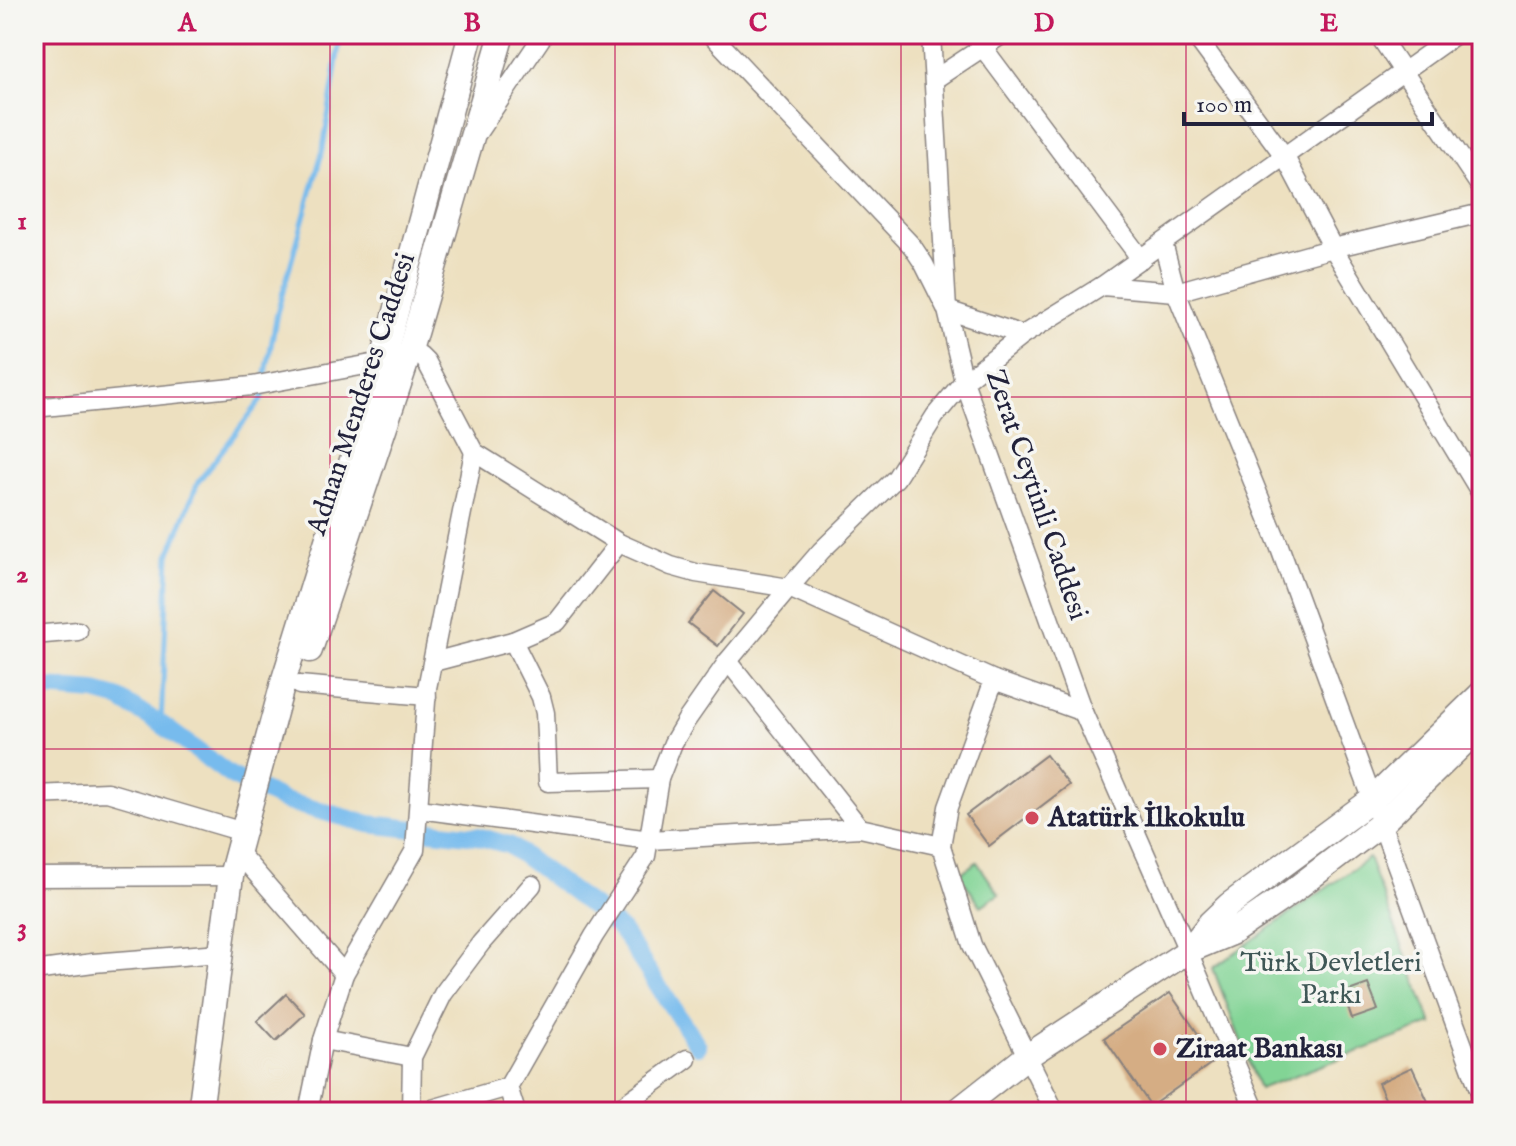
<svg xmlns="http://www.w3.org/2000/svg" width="1516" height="1146" font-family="'IM FELL English',serif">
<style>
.green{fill:#82d495;stroke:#527b68;stroke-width:2}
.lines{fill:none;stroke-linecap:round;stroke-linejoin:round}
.stream{stroke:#77bbed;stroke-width:5}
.canal{stroke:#77bbed;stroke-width:18}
.building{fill:#d5ad84}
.minor-casing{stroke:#88817e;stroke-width:21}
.major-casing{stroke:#88817e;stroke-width:27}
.minor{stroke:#fff;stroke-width:18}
.major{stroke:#fff;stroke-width:24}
.grid{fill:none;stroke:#c2185b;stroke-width:2;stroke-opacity:0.55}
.poi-dot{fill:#d1495b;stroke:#f6f6f2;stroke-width:3}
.labels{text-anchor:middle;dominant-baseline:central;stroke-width:7;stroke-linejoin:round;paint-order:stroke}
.street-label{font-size:28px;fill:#22223b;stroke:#f6f6f2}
.poi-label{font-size:28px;font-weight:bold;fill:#22223b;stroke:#f6f6f2;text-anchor:start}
.park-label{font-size:28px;fill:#3f5756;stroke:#f6f6f2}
.neatline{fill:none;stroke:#c2185b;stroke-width:3}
.grid-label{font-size:26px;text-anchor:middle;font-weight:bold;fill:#c2185b}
</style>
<rect width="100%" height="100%" fill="#f6f6f2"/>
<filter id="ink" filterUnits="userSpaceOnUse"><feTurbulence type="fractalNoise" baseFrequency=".0125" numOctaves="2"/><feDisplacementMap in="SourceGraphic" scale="16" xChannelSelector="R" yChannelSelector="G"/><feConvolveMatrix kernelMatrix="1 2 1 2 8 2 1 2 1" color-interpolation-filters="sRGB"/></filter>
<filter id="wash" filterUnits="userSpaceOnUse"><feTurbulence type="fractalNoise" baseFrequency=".006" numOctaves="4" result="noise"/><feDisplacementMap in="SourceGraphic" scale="32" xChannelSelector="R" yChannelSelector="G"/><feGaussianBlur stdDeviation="1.8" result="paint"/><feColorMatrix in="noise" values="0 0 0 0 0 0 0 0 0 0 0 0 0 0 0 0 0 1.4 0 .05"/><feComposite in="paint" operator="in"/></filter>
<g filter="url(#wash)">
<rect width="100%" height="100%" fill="#ede0c0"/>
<g class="green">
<path d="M 1369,858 L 1432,1024 L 1259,1089 L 1213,968 Z"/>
<path d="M 977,862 L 999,894 L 981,906 L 959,874 Z"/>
</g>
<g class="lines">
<g class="stream">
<path d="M 265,379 L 277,313 L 323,149 L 341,34"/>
<path d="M 161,724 L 169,555 L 198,482 L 262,399 L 264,389"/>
</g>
<path class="canal" d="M 34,687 L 95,692 L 117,698 L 161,724 L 231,776 L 284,801 L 369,824 L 477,836 L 509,845 L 604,915 L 621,930 L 698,1046"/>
</g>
<g id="blocks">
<g class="building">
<path d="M 714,591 L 743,614 L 718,646 L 688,623 Z"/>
<path d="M 1046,755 L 1069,785 L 989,846 L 966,815 Z"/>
<path d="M 1368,984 L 1378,1010 L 1352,1019 L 1343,993 Z"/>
<path d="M 1170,993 L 1216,1060 L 1151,1106 L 1104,1038 Z"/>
<path d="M 286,994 L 305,1014 L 276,1041 L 257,1021 Z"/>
<path d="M 1412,1067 L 1432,1110 L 1391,1112 L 1378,1083 Z"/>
</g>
</g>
</g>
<g filter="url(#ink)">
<use href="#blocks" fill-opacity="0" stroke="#88817e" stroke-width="2"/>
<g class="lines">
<g class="minor-casing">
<g id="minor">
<path d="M 711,34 L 912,246 L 924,264 L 947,310 L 1023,335"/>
<path d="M 931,34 L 947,310 L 964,381 L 1083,712 L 1188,951 L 1256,1112"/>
<path d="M 975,34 L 984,49 L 1141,259"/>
<path d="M 1194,34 L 1285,157 L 1333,248 L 1482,495"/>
<path d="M 1378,34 L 1482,189"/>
<path d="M 935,79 L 1003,34"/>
<path d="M 478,132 L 544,34"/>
<path d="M 1163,243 L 1176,292 L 1278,543 L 1482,1097"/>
<path d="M 1102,286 L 1176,292 L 1333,248 L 1482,213"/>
<path d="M 34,408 L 252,386 L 420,355 L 426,361 L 474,452 L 619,543 L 671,566 L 696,573 L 789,588 L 994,680 L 1083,712"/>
<path d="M 34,635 L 78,631"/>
<path d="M 513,641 L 541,697 L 545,713 L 548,782 L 659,779"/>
<path d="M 728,661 L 860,828"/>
<path d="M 433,662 L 513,641 L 557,622 L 619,543"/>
<path d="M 994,680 L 948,807 L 941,846 L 972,945 L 1055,1112"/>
<path d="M 299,685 L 427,696"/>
<path d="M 34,795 L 107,792 L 243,832"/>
<path d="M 419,809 L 650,840 L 860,828 L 941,846"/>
<path d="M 237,851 L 344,974"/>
<path d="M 34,877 L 231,876"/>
<path d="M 34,971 L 93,963 L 220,953"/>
<path d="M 323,1040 L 412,1057"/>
<path d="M 308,1112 L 323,1040 L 344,974 L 415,850 L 427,688 L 474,452"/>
<path d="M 411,1112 L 412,1057 L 443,994 L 481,943 L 532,885"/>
<path d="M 422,1112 L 508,1087"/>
<path d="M 516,1112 L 508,1087 L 594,936 L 646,856 L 659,779 L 673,743 L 686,721 L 728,661 L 789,588 L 821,551 L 896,478 L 935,416 L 964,381 L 1023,335 L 1102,286 L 1456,34"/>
<path d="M 614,1112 L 687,1059"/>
</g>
</g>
<g class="major-casing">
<g id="major">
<path d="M 310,650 L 408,357 L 502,34"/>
<path d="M 1190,949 L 1210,923 L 1229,905 L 1373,799 L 1482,693"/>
<path d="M 200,1112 L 231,876 L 284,679 L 383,360 L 471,34"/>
<path d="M 956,1112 L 1026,1057 L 1188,951 L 1231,933 L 1290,893 L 1382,823 L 1482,725"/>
</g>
</g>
<use href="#minor" class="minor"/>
<use href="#major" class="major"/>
</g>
</g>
<path class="grid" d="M 330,34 L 330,1112M 615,34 L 615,1112M 901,34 L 901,1112M 1186,34 L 1186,1112M 34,397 L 1482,397M 34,749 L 1482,749"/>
<g class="poi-dot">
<circle cx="1032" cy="818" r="8"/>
<circle cx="1160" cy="1049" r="8"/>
</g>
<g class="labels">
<g class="street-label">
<text transform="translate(362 394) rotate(-72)">Adnan Menderes Caddesi</text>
<text transform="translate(1036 495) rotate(71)">Zerat Ceytinli Caddesi</text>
</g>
<g class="poi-label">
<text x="1048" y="818">Atatürk İlkokulu</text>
<text x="1176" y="1049">Ziraat Bankası</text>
</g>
<g class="park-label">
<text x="1331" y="963">Türk Devletleri<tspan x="1331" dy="32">Parkı</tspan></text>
</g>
</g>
<rect width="1516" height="1146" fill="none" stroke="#f6f6f2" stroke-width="88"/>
<path d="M1184 112v12h248v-12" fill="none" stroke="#22223b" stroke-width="4"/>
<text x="1196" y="112" font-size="24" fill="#22223b" stroke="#f6f6f2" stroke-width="6" paint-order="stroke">100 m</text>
<rect x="44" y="44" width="1428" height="1058" class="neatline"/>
<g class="grid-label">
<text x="187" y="31">A</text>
<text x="472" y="31">B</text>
<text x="758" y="31">C</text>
<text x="1044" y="31">D</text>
<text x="1329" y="31">E</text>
<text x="22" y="229">1</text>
<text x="22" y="582">2</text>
<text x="22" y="935">3</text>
</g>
</svg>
